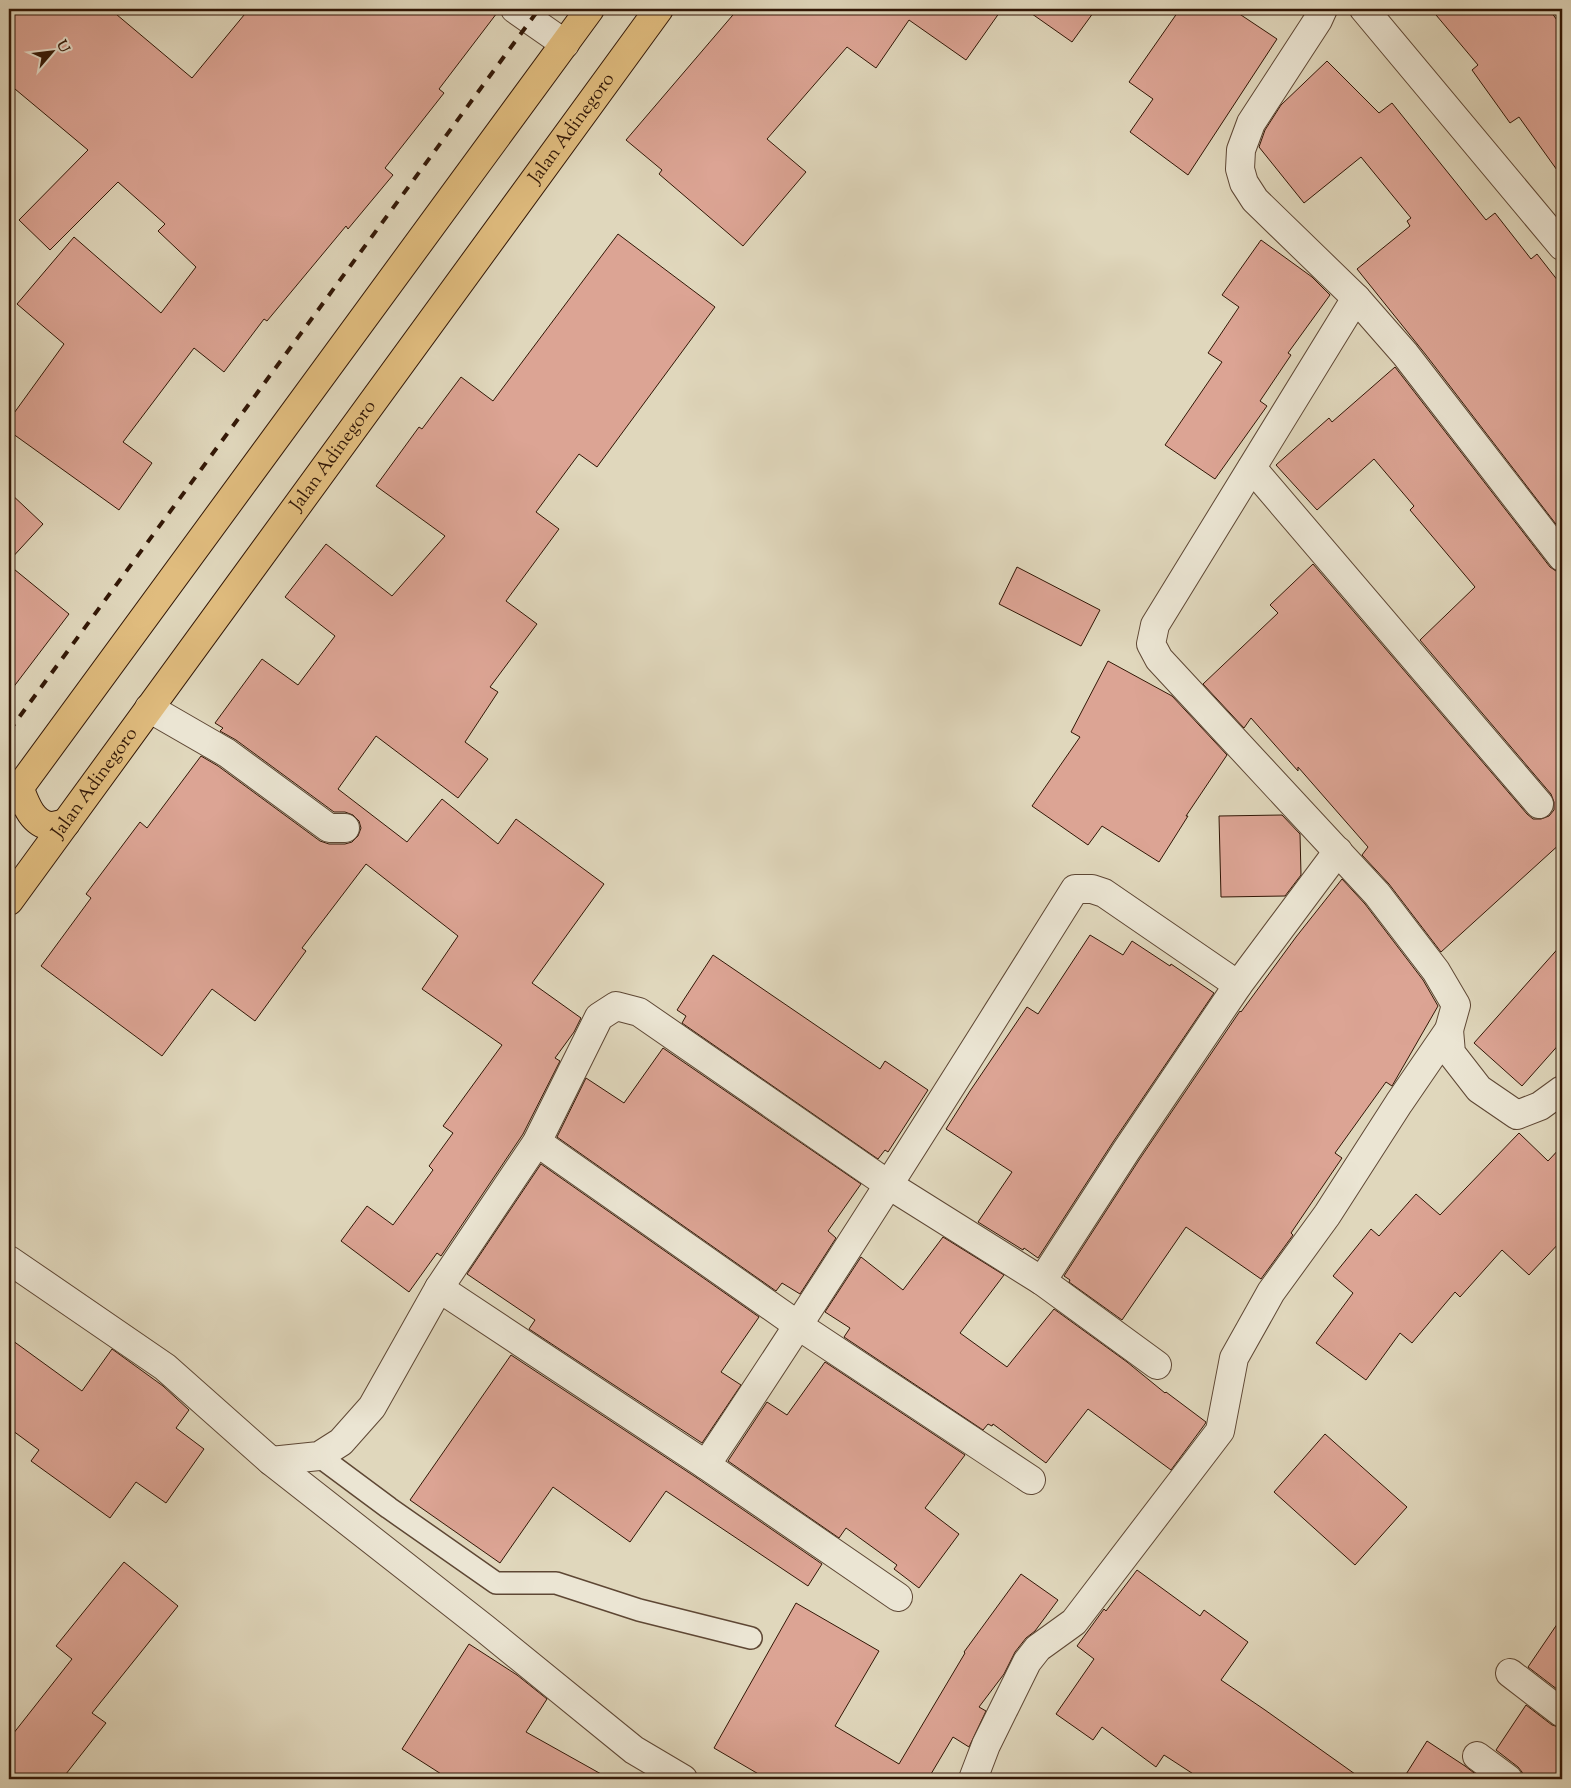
<svg xmlns="http://www.w3.org/2000/svg" width="1571" height="1788" font-family="'Sorts Mill Goudy',serif">
<style>
.building{fill:#dca494;stroke:#321706}
.lines{fill:none;stroke-linecap:round;stroke-linejoin:round}
.lane-casing{stroke:#5e4734;stroke-width:24}
.street-casing{stroke:#5e4734;stroke-width:30}
.highway-casing{stroke:#321706;stroke-width:30}
.lane{stroke:#ebe5d3;stroke-width:21}
.street{stroke:#ebe5d3;stroke-width:28}
.highway{stroke:#e0bc7e;stroke-width:28}
.rail{stroke:#321706;stroke-width:4;stroke-dasharray:9 9;stroke-linecap:butt}
.labels{text-anchor:middle;dominant-baseline:central;stroke-width:4;stroke-linejoin:round;paint-order:stroke}
.street-label{font-size:19px;fill:#321706;stroke:#ebe5d3}
</style>
<rect width="100%" height="100%" fill="#e0d7bc"/>
<filter id="stains"><feTurbulence type="fractalNoise" baseFrequency=".004" numOctaves="4"/><feColorMatrix values="0 0 0 0 .2 0 0 0 0 .09 0 0 0 0 .02 0 0 0 .5 -.17"/></filter>
<radialGradient id="worn" r=".72"><stop offset=".6" stop-color="#630" stop-opacity="0"/><stop offset="1" stop-color="#630" stop-opacity=".3"/></radialGradient>
<g class="building">
<path d="M 9,9 L 110,9 L 192,78 L 249,9 L 500,9 L 439,89 L 444,93 L 385,168 L 393,175 L 348,229 L 346,226 L 267,321 L 264,319 L 224,372 L 194,348 L 123,442 L 152,463 L 119,510 L 9,431 L 9,420 L 64,344 L 17,304 L 74,237 L 161,313 L 196,267 L 158,231 L 165,224 L 118,182 L 50,250 L 19,220 L 88,150 L 9,84 Z"/>
<path d="M 738,9 L 1002,9 L 966,60 L 909,20 L 876,68 L 847,47 L 767,139 L 806,172 L 743,246 L 659,174 L 662,170 L 626,140 Z"/>
<path d="M 1025,9 L 1096,9 L 1072,42 Z"/>
<path d="M 1180,9 L 1232,9 L 1277,39 L 1188,175 L 1130,132 L 1153,99 L 1129,82 Z"/>
<path d="M 1431,9 L 1549,9 L 1562,27 L 1562,177 L 1519,117 L 1510,123 L 1472,70 L 1478,65 Z"/>
<path d="M 1327,61 L 1379,113 L 1392,103 L 1486,220 L 1495,213 L 1531,259 L 1537,254 L 1562,286 L 1562,532 L 1426,355 L 1357,269 L 1410,226 L 1407,221 L 1411,218 L 1361,157 L 1304,203 L 1259,147 L 1265,130 L 1281,105 Z"/>
<path d="M 618,234 L 715,307 L 597,467 L 579,454 L 536,512 L 559,529 L 506,601 L 537,624 L 490,687 L 498,692 L 465,742 L 488,759 L 458,798 L 376,736 L 338,789 L 407,842 L 442,799 L 498,844 L 516,819 L 604,884 L 532,983 L 581,1018 L 574,1032 L 555,1058 L 560,1061 L 523,1134 L 441,1256 L 437,1253 L 409,1292 L 341,1241 L 367,1206 L 393,1225 L 433,1170 L 429,1166 L 453,1133 L 443,1126 L 502,1045 L 422,989 L 458,936 L 366,864 L 302,948 L 306,951 L 255,1021 L 212,989 L 162,1056 L 41,966 L 91,898 L 86,894 L 140,822 L 147,828 L 201,756 L 218,766 L 320,841 L 329,844 L 345,844 L 352,842 L 358,836 L 361,828 L 359,821 L 353,815 L 345,812 L 334,812 L 236,740 L 220,731 L 223,728 L 215,723 L 262,659 L 298,685 L 335,636 L 285,597 L 326,544 L 392,596 L 445,536 L 376,486 L 419,427 L 422,429 L 461,377 L 493,401 Z"/>
<path d="M 1261,240 L 1312,277 L 1330,295 L 1288,353 L 1291,355 L 1260,401 L 1267,406 L 1215,479 L 1165,445 L 1222,362 L 1208,353 L 1239,307 L 1222,295 Z"/>
<path d="M 1395,367 L 1550,567 L 1556,571 L 1562,572 L 1562,842 L 1441,952 L 1389,884 L 1362,855 L 1368,847 L 1298,767 L 1298,771 L 1251,718 L 1244,728 L 1203,684 L 1278,613 L 1270,605 L 1313,564 L 1527,814 L 1533,819 L 1541,819 L 1549,816 L 1554,810 L 1554,802 L 1551,794 L 1420,640 L 1475,587 L 1410,510 L 1414,506 L 1374,459 L 1317,510 L 1276,465 L 1329,418 L 1332,422 Z"/>
<path d="M 9,492 L 43,524 L 9,561 Z"/>
<path d="M 9,565 L 69,614 L 9,693 Z"/>
<path d="M 1017,567 L 1100,610 L 1081,646 L 999,604 Z"/>
<path d="M 1108,661 L 1172,696 L 1227,755 L 1186,816 L 1188,816 L 1159,862 L 1102,826 L 1088,845 L 1032,806 L 1080,737 L 1071,732 Z"/>
<path d="M 1282,815 L 1300,834 L 1301,875 L 1285,896 L 1221,897 L 1219,816 Z"/>
<path d="M 1342,879 L 1365,904 L 1423,980 L 1438,1006 L 1392,1086 L 1386,1082 L 1335,1153 L 1342,1158 L 1291,1233 L 1293,1235 L 1261,1279 L 1186,1227 L 1122,1320 L 1069,1282 L 1070,1280 L 1064,1276 L 1139,1160 L 1240,1011 L 1241,1012 L 1296,937 Z"/>
<path d="M 1090,935 L 1123,955 L 1132,941 L 1170,966 L 1171,964 L 1214,993 L 1113,1142 L 1038,1258 L 1024,1248 L 1023,1250 L 978,1222 L 1012,1172 L 946,1129 L 970,1091 L 1027,1007 L 1038,1014 Z"/>
<path d="M 1562,944 L 1562,1041 L 1522,1086 L 1474,1043 Z"/>
<path d="M 713,955 L 880,1069 L 885,1061 L 928,1090 L 888,1152 L 885,1150 L 878,1159 L 682,1023 L 686,1016 L 677,1010 Z"/>
<path d="M 663,1048 L 861,1184 L 828,1231 L 836,1238 L 800,1294 L 782,1283 L 776,1291 L 557,1137 L 586,1078 L 624,1103 Z"/>
<path d="M 1519,1133 L 1548,1161 L 1562,1146 L 1562,1240 L 1529,1275 L 1502,1250 L 1460,1297 L 1455,1292 L 1412,1343 L 1400,1333 L 1366,1380 L 1316,1343 L 1353,1293 L 1333,1276 L 1371,1229 L 1379,1236 L 1416,1194 L 1440,1215 Z"/>
<path d="M 541,1164 L 759,1317 L 721,1372 L 741,1385 L 702,1443 L 529,1329 L 535,1320 L 467,1274 Z"/>
<path d="M 943,1237 L 1004,1275 L 960,1333 L 1007,1367 L 1054,1309 L 1127,1362 L 1165,1393 L 1166,1392 L 1206,1422 L 1205,1424 L 1171,1470 L 1088,1409 L 1046,1463 L 993,1424 L 992,1426 L 988,1424 L 983,1430 L 844,1337 L 850,1328 L 825,1312 L 861,1257 L 903,1290 Z"/>
<path d="M 9,1338 L 82,1391 L 112,1349 L 163,1386 L 189,1410 L 176,1428 L 204,1449 L 166,1503 L 136,1482 L 110,1518 L 31,1461 L 39,1450 L 9,1428 Z"/>
<path d="M 511,1355 L 697,1478 L 822,1564 L 808,1586 L 666,1491 L 630,1542 L 553,1487 L 500,1563 L 410,1500 Z"/>
<path d="M 825,1362 L 965,1455 L 925,1508 L 959,1534 L 919,1588 L 894,1569 L 897,1565 L 846,1528 L 839,1538 L 728,1461 L 767,1402 L 787,1415 Z"/>
<path d="M 1325,1434 L 1407,1507 L 1355,1565 L 1274,1492 Z"/>
<path d="M 124,1562 L 178,1606 L 92,1713 L 106,1723 L 62,1779 L 9,1779 L 9,1739 L 72,1659 L 56,1646 Z"/>
<path d="M 1137,1570 L 1200,1616 L 1204,1610 L 1248,1642 L 1221,1680 L 1265,1710 L 1362,1779 L 1201,1779 L 1164,1755 L 1156,1767 L 1102,1727 L 1093,1740 L 1056,1714 L 1094,1659 L 1077,1646 L 1104,1609 L 1106,1611 Z"/>
<path d="M 1021,1574 L 1058,1600 L 1035,1631 L 1026,1638 L 1015,1652 L 1004,1674 L 979,1707 L 986,1711 L 969,1747 L 953,1737 L 928,1779 L 767,1779 L 714,1748 L 796,1603 L 879,1651 L 835,1726 L 899,1764 L 965,1653 L 964,1652 Z"/>
<path d="M 1562,1617 L 1562,1693 L 1528,1667 Z"/>
<path d="M 469,1644 L 517,1675 L 547,1699 L 526,1732 L 610,1779 L 449,1779 L 402,1749 Z"/>
<path d="M 1526,1705 L 1552,1725 L 1562,1728 L 1562,1779 L 1523,1779 L 1522,1772 L 1518,1767 L 1496,1750 Z"/>
<path d="M 1427,1741 L 1465,1766 L 1482,1779 L 1403,1779 Z"/>
</g>
<g class="lines">
<g class="lane-casing">
<path id="lane" d="M 319,1456 L 389,1508 L 496,1583 L 556,1583 L 639,1610 L 751,1638"/>
</g>
<g class="street-casing">
<g id="street">
<path d="M 515,9 L 565,44"/>
<path d="M 1323,9 L 1318,20 L 1251,123 L 1241,150 L 1240,169 L 1244,183 L 1255,200 L 1356,298 L 1405,354 L 1562,557"/>
<path d="M 1364,9 L 1562,246"/>
<path d="M 1252,468 L 1539,804"/>
<path d="M 149,708 L 227,753 L 329,828 L 345,828"/>
<path d="M 1449,1030 L 1451,1053 L 1479,1089 L 1517,1115 L 1540,1106 L 1562,1090"/>
<path d="M 537,1142 L 799,1326 L 1031,1480"/>
<path d="M 9,1260 L 165,1367 L 271,1461 L 484,1628 L 634,1750 L 683,1779"/>
<path d="M 1042,1281 L 1126,1151 L 1238,985 L 1338,851"/>
<path d="M 439,1288 L 706,1465 L 898,1597"/>
<path d="M 271,1461 L 319,1456 L 341,1442 L 372,1407 L 439,1288 L 537,1142 L 599,1017 L 616,1006 L 639,1012 L 889,1185 L 1042,1281 L 1157,1365"/>
<path d="M 706,1465 C 833,1275 954,1082 1075,889 L 1092,889 L 1104,893 L 1238,985"/>
<path d="M 1510,1673 L 1562,1713"/>
<path d="M 1477,1756 L 1508,1779"/>
<path d="M 973,1779 L 986,1745 L 1027,1662 L 1038,1648 L 1074,1622 L 1220,1431 L 1234,1358 L 1271,1292 L 1327,1215 L 1399,1103 L 1449,1030 L 1456,1005 L 1436,971 L 1377,894 L 1159,659 L 1151,644 L 1155,625 L 1356,298"/>
</g>
</g>
<g class="highway-casing">
<g id="highway">
<path d="M 19,787 C 25,802 31,823 50,826 C 54,826 61,824 66,823"/>
<path d="M 9,802 L 590,9"/>
<path id="s1" d="M 9,901 L 659,9"/>
</g>
</g>
<use href="#lane" class="lane"/>
<use href="#street" class="street"/>
<use href="#highway" class="highway"/>
<path class="rail" d="M 9,731 L 539,9"/>
</g>
<g class="labels">
<g class="street-label">
<text stroke="none"><textPath href="#s1" startOffset="956">Jalan Adinegoro</textPath></text>
<text stroke="none"><textPath href="#s1" startOffset="551">Jalan Adinegoro</textPath></text>
<text stroke="none"><textPath href="#s1" startOffset="146">Jalan Adinegoro</textPath></text>
</g>
</g>
<rect width="1571" height="1788" fill="none" stroke="#e0d7bc" stroke-width="30"/>
<rect x="10" y="10" width="1551" height="1768" fill="none" stroke="#321706" stroke-width="2.5"/>
<rect x="15" y="15" width="1541" height="1758" fill="none" stroke="#321706"/>
<g transform="translate(52 52) rotate(62)" stroke="#ebe5d3" stroke-width="4" paint-order="stroke">
<path d="M0-4L9 19L0 12L-9 19Z" fill="#321706"/>
<text y="-8" font-size="14" font-weight="bold" text-anchor="middle" fill="#321706">U</text>
</g>
<rect width="100%" height="100%" filter="url(#stains)"/>
<rect width="100%" height="100%" fill="url(#worn)"/>
</svg>
